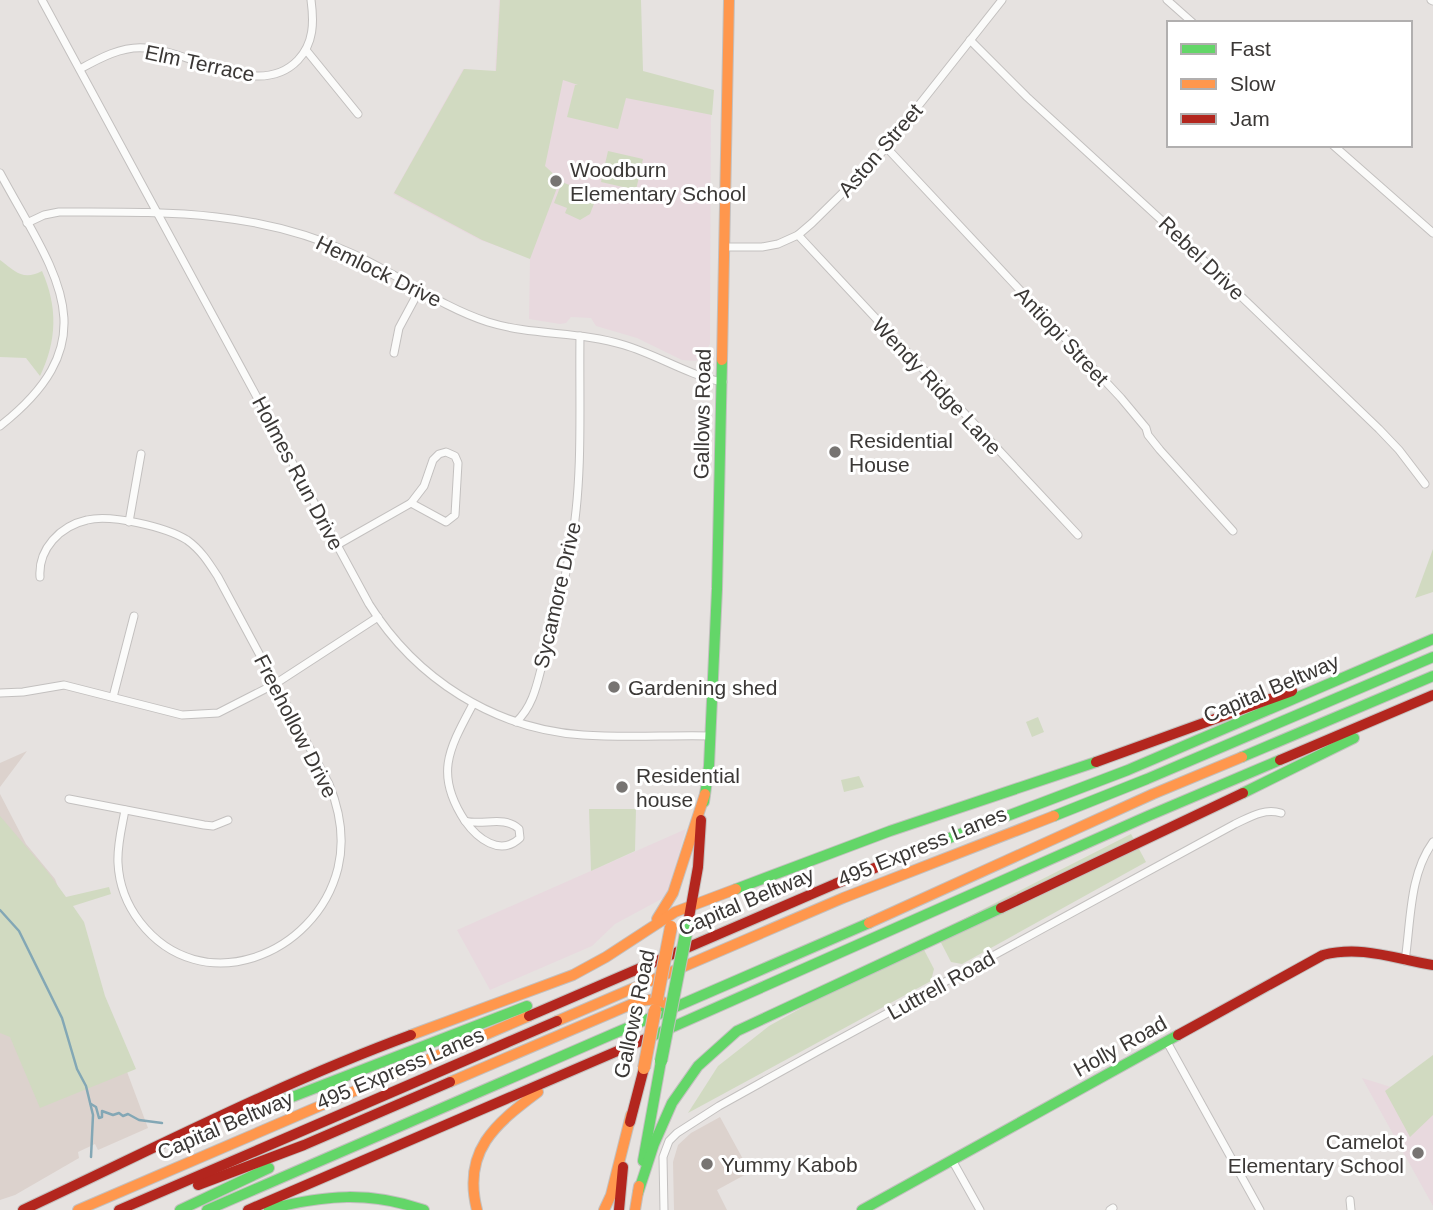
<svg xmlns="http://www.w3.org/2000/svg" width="1433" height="1210" font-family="Helvetica,sans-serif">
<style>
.built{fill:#dcd2cd}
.industrial{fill:#e8d9de}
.green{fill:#d1dac1}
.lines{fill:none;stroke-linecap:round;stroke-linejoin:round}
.stream{stroke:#83a7b5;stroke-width:2.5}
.street-casing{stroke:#c3c0bf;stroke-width:9}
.fast-casing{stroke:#c3c0bf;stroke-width:12}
.slow-casing{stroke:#c3c0bf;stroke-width:12}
.jam-casing{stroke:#c3c0bf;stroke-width:12}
.street{stroke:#fbfbfa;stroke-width:7}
.fast{stroke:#63d668;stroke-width:10}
.slow{stroke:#ff974d;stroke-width:10}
.jam{stroke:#b3261e;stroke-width:10}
.fast-bridge-casing{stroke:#c3c0bf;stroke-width:14;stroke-linecap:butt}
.slow-bridge-casing{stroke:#c3c0bf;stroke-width:14;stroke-linecap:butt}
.fast-bridge{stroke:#63d668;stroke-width:12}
.slow-bridge{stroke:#ff974d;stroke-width:12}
.poi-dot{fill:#777472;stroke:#fff;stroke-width:2.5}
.labels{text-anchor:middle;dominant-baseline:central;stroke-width:6;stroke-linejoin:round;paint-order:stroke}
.street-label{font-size:21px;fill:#3b3836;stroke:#fff}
.poi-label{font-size:21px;fill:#3b3836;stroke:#fff;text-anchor:start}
</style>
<rect width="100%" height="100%" fill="#e6e2e0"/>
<g class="built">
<path d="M 27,751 L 0,787 L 0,763 Z"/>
<path d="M 0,794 L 26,844 L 55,879 L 148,1128 L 98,1150 L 95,1144 L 78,1152 L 79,1158 L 15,1195 L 0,1200 Z"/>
<path d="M 720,1117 L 750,1172 L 717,1190 L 727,1210 L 674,1210 L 673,1162 L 678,1145 L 691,1133 Z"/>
</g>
<g class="industrial">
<path d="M 499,0 L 636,0 L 629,83 L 711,90 L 710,344 L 700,359 L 695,361 L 682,360 L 637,338 L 596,326 L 591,318 L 571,317 L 566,323 L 560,324 L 529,319 L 530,258 L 480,240 L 393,194 L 463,69 L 495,72 Z"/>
<path d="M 686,829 L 667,896 L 615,924 L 592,946 L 490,990 L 457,930 Z"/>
<path d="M 1362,1078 L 1433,1100 L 1433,1206 Z"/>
</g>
<g class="green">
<path d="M 500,0 L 641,0 L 643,71 L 714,90 L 712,115 L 626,98 L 618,129 L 567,117 L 575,85 L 578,85 L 563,80 L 545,166 L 560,180 L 530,259 L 482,240 L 394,193 L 464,69 L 496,71 Z"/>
<path d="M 608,151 L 643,159 L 636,190 L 601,182 Z"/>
<path d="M 562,182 L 597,196 L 590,214 L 580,220 L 565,213 L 567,208 L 554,203 Z"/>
<path d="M 0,260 C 16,272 23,281 42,271 C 58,307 57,341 40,376 L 26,358 L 0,357 Z"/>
<path d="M 1433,549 L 1433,592 L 1415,598 Z"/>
<path d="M 1038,717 L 1044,732 L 1032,737 L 1026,722 Z"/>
<path d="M 859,776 L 864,787 L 844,792 L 841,780 Z"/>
<path d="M 589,809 L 636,809 L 635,851 L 591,871 Z"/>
<path d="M 0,816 L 47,871 L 66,897 L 109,887 L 111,894 L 73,906 L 84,922 L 105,996 L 136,1069 L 40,1108 L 10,1037 L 0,1033 Z"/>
<path d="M 1131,834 L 1146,862 L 962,964 L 951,962 L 936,933 Z"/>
<path d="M 920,942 L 934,969 L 931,981 L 688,1113 L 718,1066 L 769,1026 Z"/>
<path d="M 1433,1055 L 1433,1115 L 1410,1137 L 1385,1091 Z"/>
</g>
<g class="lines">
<g class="stream">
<path d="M 0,910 L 19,931 L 62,1018 L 77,1069 L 86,1086 L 93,1115 L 91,1157"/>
<path d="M 91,1104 L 96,1107 L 99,1118 L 102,1117 L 102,1111 L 113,1115 L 119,1113 L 123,1116 L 128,1114 L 139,1120 L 162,1123"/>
</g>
<g class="street-casing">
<g id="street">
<path d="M 42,0 L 369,604 C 416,679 494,729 583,735 C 625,738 669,735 711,736"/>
<path d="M 1167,0 L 1193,23"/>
<path d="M 1431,0 L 1433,1"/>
<path d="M 970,40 L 1027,97 L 1170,228 L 1379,429 L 1399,450 L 1425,484"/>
<path d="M 306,50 L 358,114"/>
<path d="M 80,69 C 100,58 122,46 145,48 C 192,51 259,101 298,60 C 314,43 314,22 311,0"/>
<path d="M 1333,145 L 1433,233"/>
<path d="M 885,146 L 1121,398 L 1146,428 L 1148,435 L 1160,450 L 1233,531"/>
<path d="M 0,173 C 54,273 112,338 0,426"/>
<path d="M 27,223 L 44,215 L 59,212 C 163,212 254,209 351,253 C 398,274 439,306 488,322 C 533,336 579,331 624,345 C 658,355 687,375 723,382"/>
<path d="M 798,235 L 1078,535"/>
<path d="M 725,247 L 762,247 L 778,244 L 798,235 L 812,223 L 874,162 L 1002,0"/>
<path d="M 394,353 L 399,328 L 420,289"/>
<path d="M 446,452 L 455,456 L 458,463 L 455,515 L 446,522 L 411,503 L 424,486 L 433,460 L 439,454 Z"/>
<path d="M 129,522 L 141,454"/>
<path d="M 337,545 L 411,503"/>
<path d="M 40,577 C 38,549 60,526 87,520 C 111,514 166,527 187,540 C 201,550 209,563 218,577 L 329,784 C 340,811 345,839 338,868 C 316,956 201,1001 140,922 C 127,905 119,884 118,863 C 117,845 122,827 125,810"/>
<path d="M 0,693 L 23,692 L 64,685 L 182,715 L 218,713 L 275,684 L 378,617"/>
<path d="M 113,697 L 134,616"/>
<path d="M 516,722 C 535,705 538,678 545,654 C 556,615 567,575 573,534 C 583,470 579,401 580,336"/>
<path d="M 69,799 L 204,825 L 213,826 L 228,820"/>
<path d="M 465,821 C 483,826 504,815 519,829 L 520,838 C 500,857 477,838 465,821 Z"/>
<path d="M 465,821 C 434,774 449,749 473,704"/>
<path d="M 1405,961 C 1411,921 1409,875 1433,842"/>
<path d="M 1167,1042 L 1260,1210"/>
<path d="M 952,1160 L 980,1210"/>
<path d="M 1350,1200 L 1351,1210"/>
<path d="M 664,1210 L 663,1157 L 669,1141 L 677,1133 L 719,1106 L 818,1051 L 1235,824 C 1250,817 1264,808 1281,813"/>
<path d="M 1110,1210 L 1113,1208"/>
</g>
</g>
<g class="fast-casing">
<g id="fast">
<path d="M 1242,757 L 1433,676"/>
<path d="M 1243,793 L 1354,738"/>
<path d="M 704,802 L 709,766 L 717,589 L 722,360"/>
<path d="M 1054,816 L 1147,779 L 1433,657"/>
<path d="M 939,842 L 1128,770 L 1433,639"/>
<path d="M 736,889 L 890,831 L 1096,762"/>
<path d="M 650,1037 L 1148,816 L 1280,760"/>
<path d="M 243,1116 L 527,1006"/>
<path d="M 643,1161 L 661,1061"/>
<path d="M 638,1193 L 654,1144 L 672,1103 L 698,1066 L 737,1031 L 1001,908"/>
<path d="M 269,1209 C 325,1195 369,1191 424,1210"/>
<path d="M 180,1210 L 269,1168"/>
<path d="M 207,1210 L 869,923"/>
<path d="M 862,1210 L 1178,1035"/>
</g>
</g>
<g class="slow-casing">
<g id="slow">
<path d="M 722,360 L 729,0"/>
<path d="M 657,919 L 673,893 L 705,794"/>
<path d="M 869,923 L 1153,794 L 1242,757"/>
<path d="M 557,1021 L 843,898 L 1054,816"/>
<path d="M 411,1035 L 573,975 L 606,957 L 675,912 L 736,889"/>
<path d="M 450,1082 L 639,1001 L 657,999 L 672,1007"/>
<path d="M 78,1210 L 529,1016"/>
<path d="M 477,1210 C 462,1151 495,1124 538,1092"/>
<path d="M 604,1210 L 611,1195 L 631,1115"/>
<path d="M 635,1210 L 639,1186"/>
</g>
</g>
<g class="jam-casing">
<g id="jam">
<path d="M 1280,760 L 1433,695"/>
<path d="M 1096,762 L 1292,691"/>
<path d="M 1001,908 L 1243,793"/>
<path d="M 688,923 L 698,867 L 701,820"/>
<path d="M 529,1016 L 835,884 L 939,842"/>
<path d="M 1178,1035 L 1323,955 C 1362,945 1395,959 1433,965"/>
<path d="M 630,1122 L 644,1068"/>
<path d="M 198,1185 L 304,1145 L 450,1082"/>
<path d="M 23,1210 C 151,1150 278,1084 411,1035"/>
<path d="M 119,1210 L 557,1021"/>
<path d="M 248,1210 L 650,1037"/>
<path d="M 619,1210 L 623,1167"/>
</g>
</g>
<use href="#street" class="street"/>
<use href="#fast" class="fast"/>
<use href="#slow" class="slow"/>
<use href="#jam" class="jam"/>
<g class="fast-bridge-casing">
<path id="fast-bridge" d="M 661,1061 L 688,923"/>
</g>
<g class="slow-bridge-casing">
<g id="slow-bridge">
<path d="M 657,999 L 671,927"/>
<path d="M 644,1068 L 655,1010"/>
</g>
</g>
<use href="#fast-bridge" class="fast-bridge"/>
<use href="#slow-bridge" class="slow-bridge"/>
</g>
<g class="poi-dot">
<circle cx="556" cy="181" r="7"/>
<circle cx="835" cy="452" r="7"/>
<circle cx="614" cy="687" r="7"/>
<circle cx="622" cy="787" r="7"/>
<circle cx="1418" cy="1153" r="7"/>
<circle cx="707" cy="1164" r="7"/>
</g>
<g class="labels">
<g class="street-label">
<text transform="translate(200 63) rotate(12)">Elm Terrace</text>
<text transform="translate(880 150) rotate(-49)">Aston Street</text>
<text transform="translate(1202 258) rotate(44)">Rebel Drive</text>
<text transform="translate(379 271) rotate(26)">Hemlock Drive</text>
<text transform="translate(1062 336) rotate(47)">Antiopi Street</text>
<text transform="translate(937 386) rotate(47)">Wendy Ridge Lane</text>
<text transform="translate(702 414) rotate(-89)">Gallows Road</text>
<text transform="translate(298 473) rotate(62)">Holmes Run Drive</text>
<text transform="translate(557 595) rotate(-77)">Sycamore Drive</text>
<text transform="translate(1271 688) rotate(-23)">Capital Beltway</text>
<text transform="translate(296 726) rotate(63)">Freehollow Drive</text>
<text transform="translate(922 846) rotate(-22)">495 Express Lanes</text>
<text transform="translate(746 901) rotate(-23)">Capital Beltway</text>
<text transform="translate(941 985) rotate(-29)">Luttrell Road</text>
<text transform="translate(634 1014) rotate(-78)">Gallows Road</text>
<text transform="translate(1120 1046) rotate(-29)">Holly Road</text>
<text transform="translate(400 1068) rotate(-23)">495 Express Lanes</text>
<text transform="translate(225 1125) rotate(-23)">Capital Beltway</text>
</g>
<g class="poi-label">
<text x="570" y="169">Woodburn<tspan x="570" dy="24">Elementary School</tspan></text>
<text x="849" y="440">Residential<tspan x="849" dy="24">House</tspan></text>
<text x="628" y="687">Gardening shed</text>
<text x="636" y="775">Residential<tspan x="636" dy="24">house</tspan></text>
<text x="1404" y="1141" text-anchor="end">Camelot<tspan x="1404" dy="24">Elementary School</tspan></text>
<text x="721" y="1164">Yummy Kabob</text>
</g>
</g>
<rect x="1167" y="21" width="245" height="126" fill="#ffffff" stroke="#b1afaf" stroke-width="2"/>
<rect x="1181" y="44" width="35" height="10" fill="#63d668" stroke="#b1afaf" stroke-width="2"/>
<text x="1230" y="56" font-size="21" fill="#3b3836">Fast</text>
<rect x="1181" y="79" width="35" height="10" fill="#ff974d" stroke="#b1afaf" stroke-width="2"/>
<text x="1230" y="91" font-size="21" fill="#3b3836">Slow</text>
<rect x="1181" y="114" width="35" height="10" fill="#b3261e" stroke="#b1afaf" stroke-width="2"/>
<text x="1230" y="126" font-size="21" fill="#3b3836">Jam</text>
</svg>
